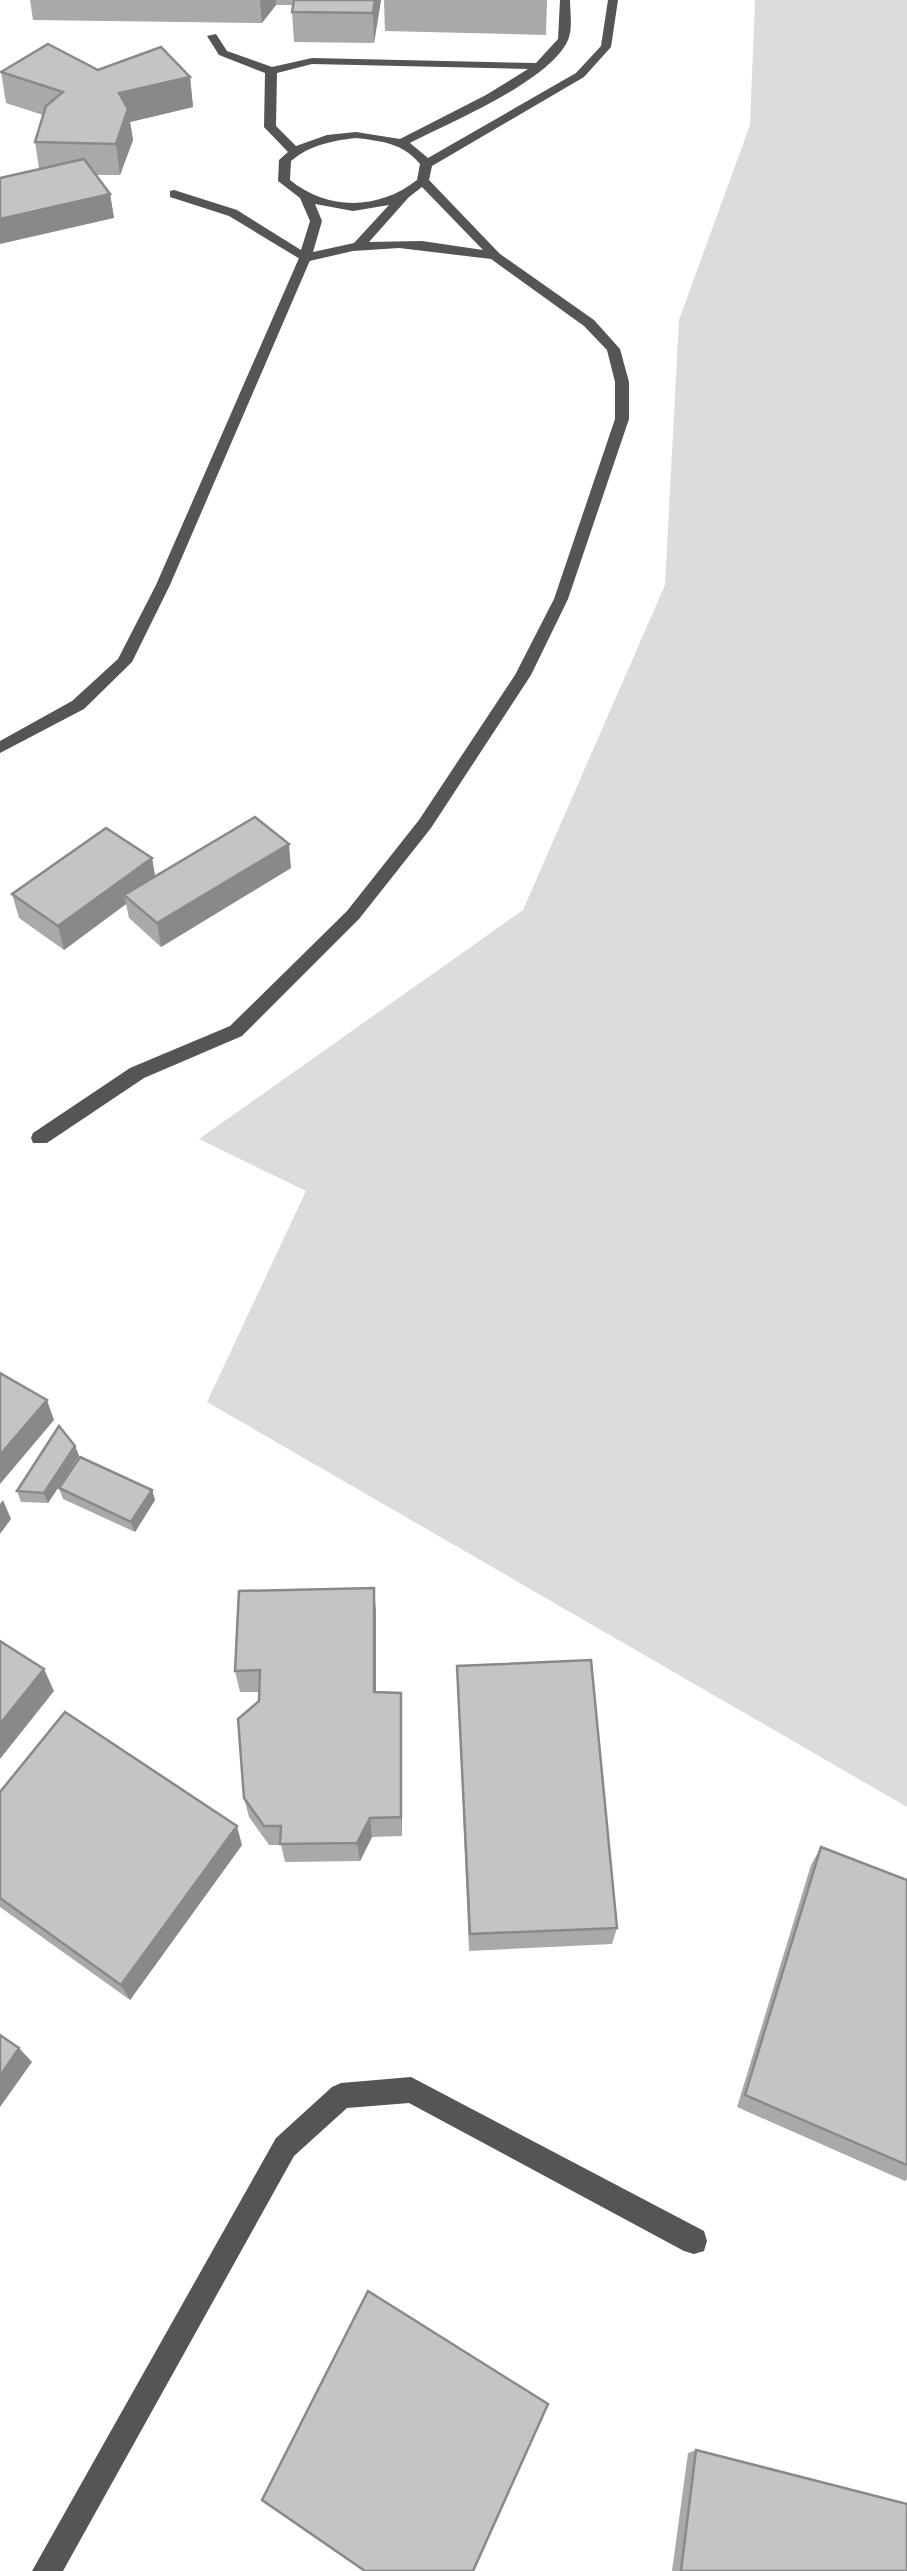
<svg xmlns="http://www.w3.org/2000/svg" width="907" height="2571" font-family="'Exo 2',sans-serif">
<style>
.green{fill:#dcdcdc}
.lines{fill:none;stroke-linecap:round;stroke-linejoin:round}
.service{fill:#555;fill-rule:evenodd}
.minor{fill:#555;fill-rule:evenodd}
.wall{fill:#a9a9a9}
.shaded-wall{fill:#898989}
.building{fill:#c4c4c4;stroke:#898989;stroke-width:2.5}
</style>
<rect width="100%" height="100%" fill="#fff"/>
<path class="green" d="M 755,0 L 907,0 L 907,1807 L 207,1402 L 306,1191 L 199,1139 L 523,910 L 665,585 L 679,320 L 750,125 Z"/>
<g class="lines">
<path class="service" d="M 560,0 L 570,0 C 570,12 573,28 568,40 C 550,81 451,122 410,143 L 428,158 L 576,73 L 601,46 L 608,0 L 618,0 L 611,47 L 584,77 L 432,166 L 429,180 L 500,254 L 594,320 L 620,349 L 629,382 L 629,419 L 568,599 L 531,675 L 431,828 L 359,919 L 242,1036 L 144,1078 L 47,1143 L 33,1143 L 31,1138 L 33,1133 L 130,1068 L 230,1026 L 347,911 L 419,820 L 515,675 L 554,599 L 615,419 L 615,382 L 607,350 L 584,326 L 491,259 L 399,248 L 353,251 L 305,262 L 229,216 L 170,197 L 170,191 L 174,190 L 237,210 L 301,250 L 310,221 L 300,198 L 278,181 L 279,160 L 288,152 L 264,127 L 265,73 L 219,55 L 207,36 L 216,34 L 227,51 L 272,67 L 312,58 L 536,63 L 558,39 ZM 312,64 L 528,69 L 486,95 L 400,139 L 356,132 L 327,135 L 296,146 L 276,126 L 277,73 ZM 356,138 C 381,141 403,143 420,164 L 417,180 C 379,210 328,211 290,180 L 291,161 C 310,145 331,141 356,138 ZM 422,187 L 483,250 L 422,241 L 369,242 L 409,197 ZM 315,204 L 353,211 L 389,205 L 354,243 L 313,252 L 322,221 Z"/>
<g class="minor">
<path d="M 305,254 L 311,258 L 170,585 L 132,662 L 84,709 L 0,753 L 0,741 L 72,701 L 118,659 L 156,585 L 299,258 Z"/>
<path d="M 411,2077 L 704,2231 L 707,2241 L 704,2251 L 694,2254 L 684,2251 L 409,2103 L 347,2108 L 294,2156 L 63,2571 L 32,2571 L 276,2138 L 332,2087 L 341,2083 Z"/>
</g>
</g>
<g class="wall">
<path d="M 30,0 L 381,0 L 374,43 L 294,42 L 292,12 L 293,5 L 276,5 L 262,23 L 33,20 Z"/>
<path d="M 384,0 L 547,0 L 546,35 L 385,31 Z"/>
<path d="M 98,70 L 190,77 L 193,107 L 130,122 L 133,140 L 120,175 L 96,175 L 110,194 L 114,218 L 39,169 L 35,142 L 43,115 L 6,103 L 1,72 Z"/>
<path d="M 152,858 L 155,876 L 291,868 L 161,947 L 129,918 L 126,904 L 64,950 L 19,918 L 12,894 Z"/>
<path d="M 75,1446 L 79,1456 L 48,1503 L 21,1502 L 17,1491 Z"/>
<path d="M 59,1488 L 152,1490 L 155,1500 L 135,1532 L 63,1499 Z"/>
<path d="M 376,1611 L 376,1692 L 401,1693 L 402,1836 L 372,1837 L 360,1861 L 285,1862 L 281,1845 L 269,1845 L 249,1817 L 244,1798 L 259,1692 L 240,1692 L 235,1671 Z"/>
<path d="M 457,1666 L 617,1928 L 612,1944 L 469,1951 Z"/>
<path d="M 0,1792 L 242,1845 L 130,2000 L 0,1907 Z"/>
<path d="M 821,1847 L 907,1880 L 907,2179 L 905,2181 L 737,2107 L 811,1865 Z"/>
<path d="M 696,2450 L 907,2571 L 672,2571 L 688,2453 Z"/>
</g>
<g class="shaded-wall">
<path d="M 260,0 L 276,0 L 276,5 L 262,23 Z"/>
<path d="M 375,0 L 381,0 L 374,43 L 373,13 Z"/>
<path d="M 190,77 L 193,107 L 130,122 L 133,140 L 120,175 L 116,144 L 119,93 Z"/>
<path d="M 110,194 L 114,218 L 0,244 L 0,219 Z"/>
<path d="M 289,844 L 291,868 L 161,947 L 157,923 Z"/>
<path d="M 152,858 L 156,882 L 124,895 L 126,904 L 64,950 L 58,926 Z"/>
<path d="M 47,1400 L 54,1420 L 0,1484 L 0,1455 Z"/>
<path d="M 75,1446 L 79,1456 L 48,1503 L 44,1493 Z"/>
<path d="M 152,1490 L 155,1500 L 135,1532 L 131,1522 Z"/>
<path d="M 3,1500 L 11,1519 L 0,1534 L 0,1504 Z"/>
<path d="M 374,1588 L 376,1611 L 376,1714 L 374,1692 Z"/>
<path d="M 44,1669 L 54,1691 L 0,1759 L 0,1724 Z"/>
<path d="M 401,1693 L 402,1714 L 402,1836 L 401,1817 Z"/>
<path d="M 370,1818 L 372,1837 L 360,1861 L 357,1843 Z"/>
<path d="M 237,1826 L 242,1845 L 130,2000 L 121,1985 Z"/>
<path d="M 19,2048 L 32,2062 L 0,2107 L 0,2076 Z"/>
</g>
<g class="building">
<path d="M 294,0 L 375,0 L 373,13 L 292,12 Z"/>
<path d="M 48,44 L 98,70 L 161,47 L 190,77 L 119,93 L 128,109 L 116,144 L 35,142 L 46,106 L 63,92 L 1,72 Z"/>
<path d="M 84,159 L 110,194 L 0,219 L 0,178 Z"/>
<path d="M 255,817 L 289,844 L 157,923 L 124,895 Z"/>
<path d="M 106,828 L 152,858 L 58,926 L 12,894 Z"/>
<path d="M 0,1373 L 47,1400 L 0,1455 Z"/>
<path d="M 59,1426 L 75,1446 L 44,1493 L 17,1491 Z"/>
<path d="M 80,1457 L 152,1490 L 131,1522 L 59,1488 Z"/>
<path d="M 374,1588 L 374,1692 L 401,1693 L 401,1817 L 370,1818 L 357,1843 L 280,1844 L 281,1826 L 264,1826 L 244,1798 L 238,1719 L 259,1701 L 260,1670 L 235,1671 L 239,1591 Z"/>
<path d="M 0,1641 L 44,1669 L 0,1724 Z"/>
<path d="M 591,1660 L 617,1928 L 470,1934 L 457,1666 Z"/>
<path d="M 65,1712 L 237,1826 L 121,1985 L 0,1898 L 0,1792 Z"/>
<path d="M 821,1847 L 907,1880 L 907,2165 L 745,2095 Z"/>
<path d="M 0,2035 L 19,2048 L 0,2076 Z"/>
<path d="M 368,2291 L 548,2404 L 473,2571 L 365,2571 L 262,2500 Z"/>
<path d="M 696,2450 L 907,2504 L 907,2571 L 681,2571 Z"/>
</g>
</svg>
